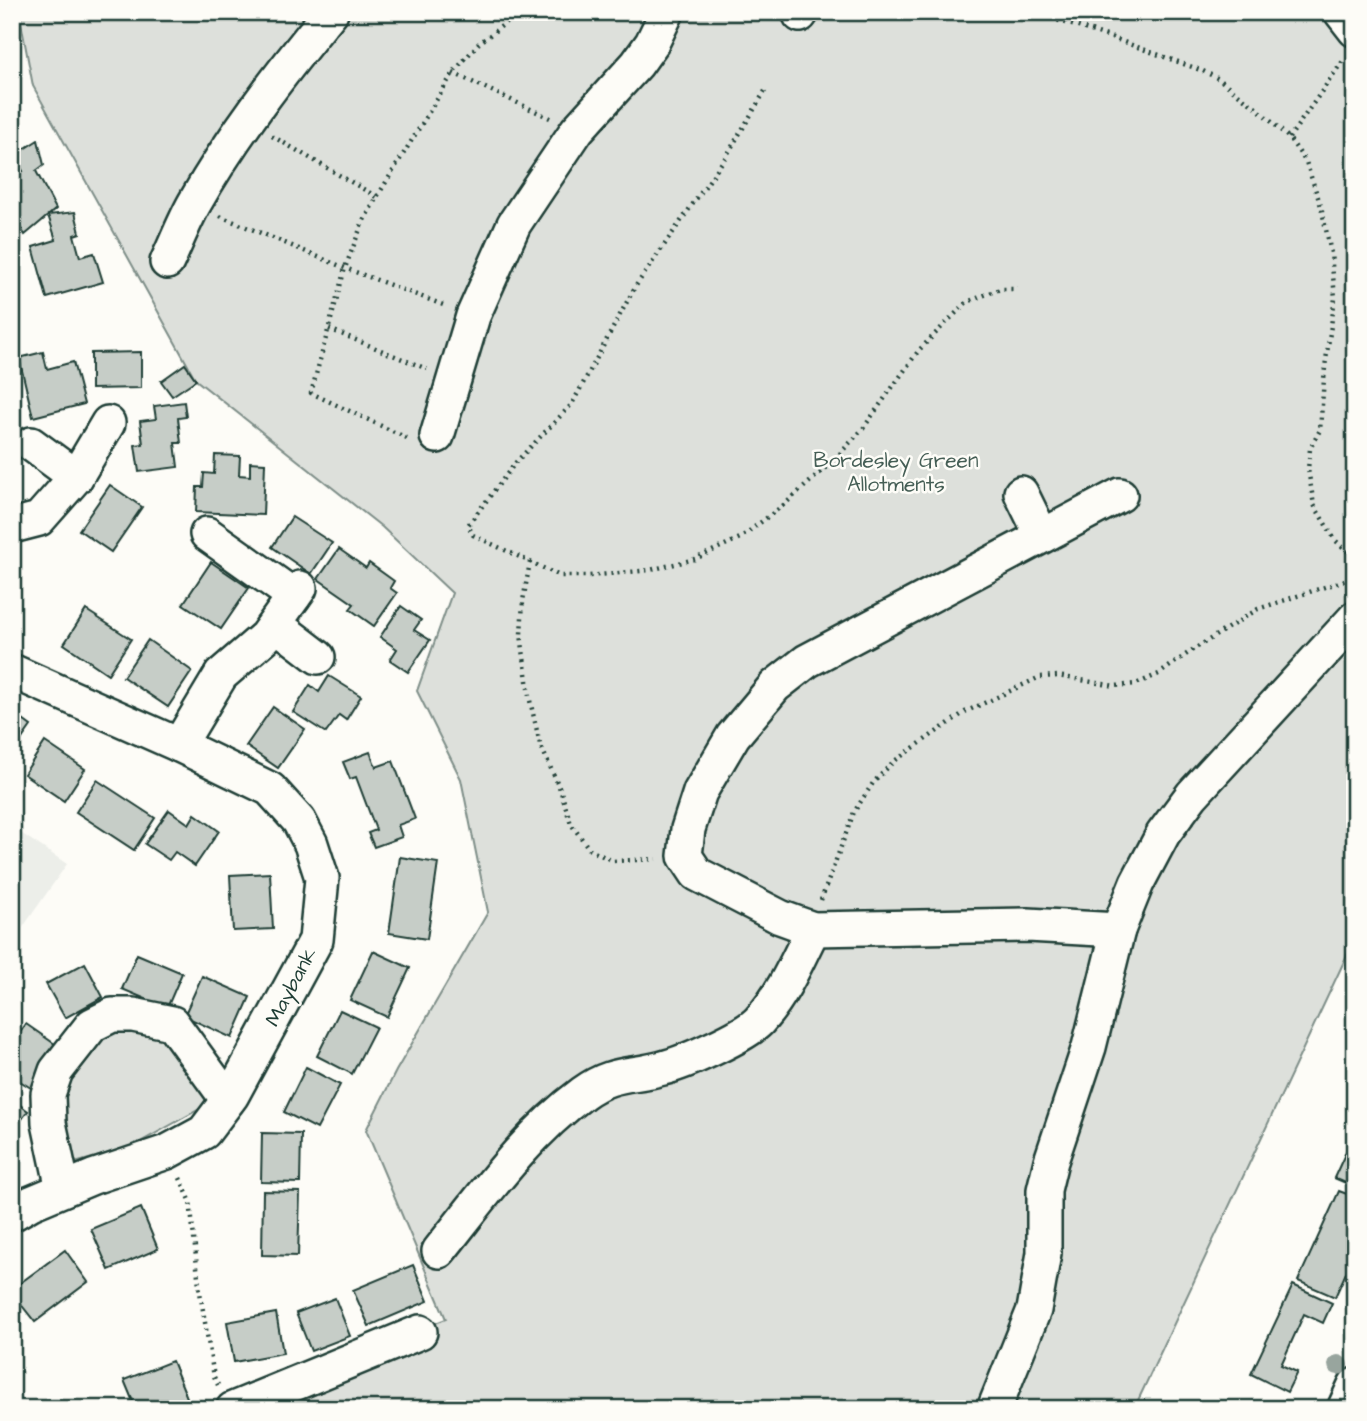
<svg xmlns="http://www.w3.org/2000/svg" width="1367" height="1421" font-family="'Architects Daughter',sans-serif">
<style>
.built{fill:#eceee9}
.green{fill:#dde0db;stroke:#7e8e88;stroke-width:2}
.building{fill:#c6cdc7;stroke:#1f3d34;stroke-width:2}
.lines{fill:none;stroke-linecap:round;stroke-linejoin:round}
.minor-casing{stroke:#1f3d34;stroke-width:38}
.path{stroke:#1f3d34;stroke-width:4.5;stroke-dasharray:2 5;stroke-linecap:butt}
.minor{stroke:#fdfcf7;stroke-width:33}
.tree{fill:#98a59e}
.labels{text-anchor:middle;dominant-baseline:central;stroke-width:5;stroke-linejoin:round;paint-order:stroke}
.park-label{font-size:21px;fill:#455e55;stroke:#fdfcf7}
.street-label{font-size:21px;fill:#1f3d34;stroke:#fdfcf7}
</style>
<rect width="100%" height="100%" fill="#fdfcf7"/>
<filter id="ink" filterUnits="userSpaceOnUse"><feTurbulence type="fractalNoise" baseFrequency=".0143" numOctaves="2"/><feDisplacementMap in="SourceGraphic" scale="14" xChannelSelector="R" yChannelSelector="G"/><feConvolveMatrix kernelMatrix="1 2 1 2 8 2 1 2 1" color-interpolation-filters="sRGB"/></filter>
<g filter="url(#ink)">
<path class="built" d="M 12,827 L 67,864 L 12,943 Z"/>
<g class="green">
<path d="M 19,12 L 1355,12 L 1355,938 L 1134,1409 L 279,1409 L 283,1403 L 332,1363 L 446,1319 L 366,1130 L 396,1071 L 488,912 L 461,779 L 417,691 L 452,593 L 382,527 L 196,380 L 33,86 Z"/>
<path d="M 156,1022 L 213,1096 L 203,1107 L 131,1147 L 68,1165 L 62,1073 L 88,1038 Z"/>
</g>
<g class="building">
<path d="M 12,128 L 23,150 L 12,156 Z"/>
<path d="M 38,140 L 44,165 L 36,171 L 56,209 L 25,235 L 12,214 L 12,176 L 23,171 L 13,156 Z"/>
<path d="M 75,212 L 80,233 L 74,235 L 80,257 L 94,253 L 103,282 L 47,298 L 33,247 L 56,240 L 48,215 Z"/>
<path d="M 43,352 L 47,369 L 73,362 L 84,404 L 33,417 L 19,358 Z"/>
<path d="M 141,352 L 141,388 L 91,389 L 91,353 Z"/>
<path d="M 185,364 L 196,380 L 172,396 L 161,381 Z"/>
<path d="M 184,402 L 186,417 L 178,418 L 181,443 L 175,443 L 178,467 L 139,472 L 135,445 L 143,444 L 140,421 L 156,419 L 154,406 Z"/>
<path d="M 215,455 L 240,456 L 239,475 L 250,476 L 250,462 L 265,463 L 263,515 L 196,512 L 197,487 L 203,487 L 204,473 L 214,474 Z"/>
<path d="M 110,485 L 142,507 L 111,552 L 79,530 Z"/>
<path d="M 292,517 L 332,543 L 311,574 L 272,547 Z"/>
<path d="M 339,549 L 366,568 L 369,563 L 394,581 L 390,588 L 397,593 L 374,626 L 350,609 L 354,604 L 318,579 Z"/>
<path d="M 211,562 L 249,588 L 221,629 L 183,604 Z"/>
<path d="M 401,606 L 421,620 L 414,630 L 430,640 L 408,672 L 390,660 L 397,649 L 380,637 Z"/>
<path d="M 86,610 L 131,639 L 108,674 L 64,644 Z"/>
<path d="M 148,640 L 192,671 L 168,707 L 123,677 Z"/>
<path d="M 329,676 L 361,696 L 346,720 L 339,715 L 326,733 L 293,712 L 310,685 L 319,692 Z"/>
<path d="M 273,707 L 305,729 L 278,768 L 246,746 Z"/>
<path d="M 12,712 L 31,726 L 12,753 Z"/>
<path d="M 45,742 L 85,769 L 64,801 L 24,774 Z"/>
<path d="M 370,752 L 376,767 L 393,761 L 415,819 L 398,825 L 402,837 L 374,847 L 368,833 L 376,830 L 356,777 L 350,779 L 343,762 Z"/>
<path d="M 97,780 L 155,818 L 134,850 L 76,812 Z"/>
<path d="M 169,810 L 189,824 L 195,814 L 219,831 L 195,866 L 175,852 L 169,860 L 145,844 Z"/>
<path d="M 400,857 L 438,863 L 427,939 L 389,933 Z"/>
<path d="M 270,873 L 273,929 L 233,931 L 230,875 Z"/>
<path d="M 373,951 L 410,968 L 387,1017 L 350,1000 Z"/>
<path d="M 137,954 L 182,973 L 167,1008 L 122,989 Z"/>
<path d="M 85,963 L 103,997 L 65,1018 L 46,984 Z"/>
<path d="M 202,976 L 250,997 L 232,1038 L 184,1016 Z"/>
<path d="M 340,1010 L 376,1027 L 352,1074 L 317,1056 Z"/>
<path d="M 26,1024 L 62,1049 L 34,1090 L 12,1076 L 12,1044 Z"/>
<path d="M 306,1067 L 340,1085 L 317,1129 L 284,1112 Z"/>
<path d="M 12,1099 L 28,1111 L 12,1132 Z"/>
<path d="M 1355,1132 L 1355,1187 L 1334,1178 Z"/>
<path d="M 262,1133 L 301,1134 L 300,1183 L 261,1182 Z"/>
<path d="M 263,1191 L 300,1192 L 298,1256 L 262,1255 Z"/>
<path d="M 1339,1191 L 1355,1197 L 1355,1253 L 1335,1297 L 1298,1281 Z"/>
<path d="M 141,1208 L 158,1249 L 109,1270 L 91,1229 Z"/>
<path d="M 65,1250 L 88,1282 L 35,1322 L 12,1293 L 12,1289 Z"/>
<path d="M 413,1265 L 428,1301 L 369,1326 L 353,1290 Z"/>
<path d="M 1293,1285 L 1332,1303 L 1323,1323 L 1304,1314 L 1281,1365 L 1297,1372 L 1287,1392 L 1251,1374 Z"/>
<path d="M 335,1298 L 350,1336 L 311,1351 L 296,1313 Z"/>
<path d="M 276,1313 L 283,1353 L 234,1362 L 227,1322 Z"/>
<path d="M 172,1361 L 188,1400 L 166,1409 L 136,1409 L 124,1380 Z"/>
</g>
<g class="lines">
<g class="minor-casing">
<g id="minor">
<path d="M 1341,12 L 1355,30"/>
<path d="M 800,15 L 802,12"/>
<path d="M 167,262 C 176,243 184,222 194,204 C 233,135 281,73 331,12"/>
<path d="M 437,436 L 473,316 L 514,224 L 577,130 L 637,64 L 652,43 L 667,12"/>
<path d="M 31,444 L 76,477"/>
<path d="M 1021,493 L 1042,536"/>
<path d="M 12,526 L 39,519 L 76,477 L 108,423"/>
<path d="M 207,534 L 294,596"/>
<path d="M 275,624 L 318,657"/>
<path d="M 12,671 L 179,745 L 270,789 L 299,821 L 311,844 L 322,878 L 316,940 L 232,1095 L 204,1132 L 167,1152 L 93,1177 L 31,1203 L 12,1214"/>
<path d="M 179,745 L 221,675 L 265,637 L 300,588"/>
<path d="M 1118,930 L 1028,925 L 813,929 L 780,917 L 697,874 L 685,856 L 688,829 L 700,792 L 733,736 L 775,686 L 807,661 L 1120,495"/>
<path d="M 63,1189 L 49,1123 L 48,1094 L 56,1071 L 92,1025 L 112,1015 L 133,1015 L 172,1023 L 228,1100"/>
<path d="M 439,1251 C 483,1196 526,1135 583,1093 C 613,1071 631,1077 663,1068 C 684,1063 745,1036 759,1021 C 783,995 797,961 813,929"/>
<path d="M 233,1409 L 420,1332"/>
<path d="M 994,1409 L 1034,1310 L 1044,1253 L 1044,1190 L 1051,1161 L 1089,1047 L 1118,930 L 1137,883 L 1163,834 L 1192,795 L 1355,618"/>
<path d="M 1344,1409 L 1355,1385"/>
</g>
</g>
<g class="path">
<path d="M 1031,12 L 1110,37 L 1203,71 L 1219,79 L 1260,111 L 1289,138 L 1306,162 L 1321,206 L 1331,253 L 1335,298 L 1325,367 L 1320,430 L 1310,449 L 1308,469 L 1314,505 L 1335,540 L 1355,558"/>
<path d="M 453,73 L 550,118"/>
<path d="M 765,91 L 727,155 L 635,287 L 572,404 L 516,462 L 468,525 L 473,535 L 560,576 L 589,576 L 650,570 L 695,559 L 740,538 L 786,503 L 830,464 L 862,430 L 919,350 L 967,302 L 1000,289 L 1018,289"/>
<path d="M 272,136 L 377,197"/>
<path d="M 1289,138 L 1345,58"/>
<path d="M 220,216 L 345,268 L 446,306"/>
<path d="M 329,329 L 427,369"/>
<path d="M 407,438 L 311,393 L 345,268 L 362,224 L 377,197 L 453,73 L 478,44 L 520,12"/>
<path d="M 530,562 L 523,601 L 521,634 L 529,696 L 540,744 L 560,789 L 571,824 L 590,850 L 613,861 L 656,859"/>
<path d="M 821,900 L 854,812 L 873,783 L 893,762 L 965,712 L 1040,677 L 1058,676 L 1115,686 L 1136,684 L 1159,674 L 1191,651 L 1258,609 L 1355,577"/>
<path d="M 180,1178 L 190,1200 L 199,1286 L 214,1377 L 218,1385"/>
</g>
<use href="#minor" class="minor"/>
</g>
<circle class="tree" cx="1338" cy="1365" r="10"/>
</g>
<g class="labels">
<g class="park-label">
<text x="896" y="460">Bordesley Green<tspan x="896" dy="24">Allotments</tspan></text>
</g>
<g class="street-label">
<text transform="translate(291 987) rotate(-62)">Maybank</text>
</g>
</g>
<rect width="1367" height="1421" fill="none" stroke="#fdfcf7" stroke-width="42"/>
<rect x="21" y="21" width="1325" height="1379" fill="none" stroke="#1f3d34" stroke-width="2.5" filter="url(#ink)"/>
</svg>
